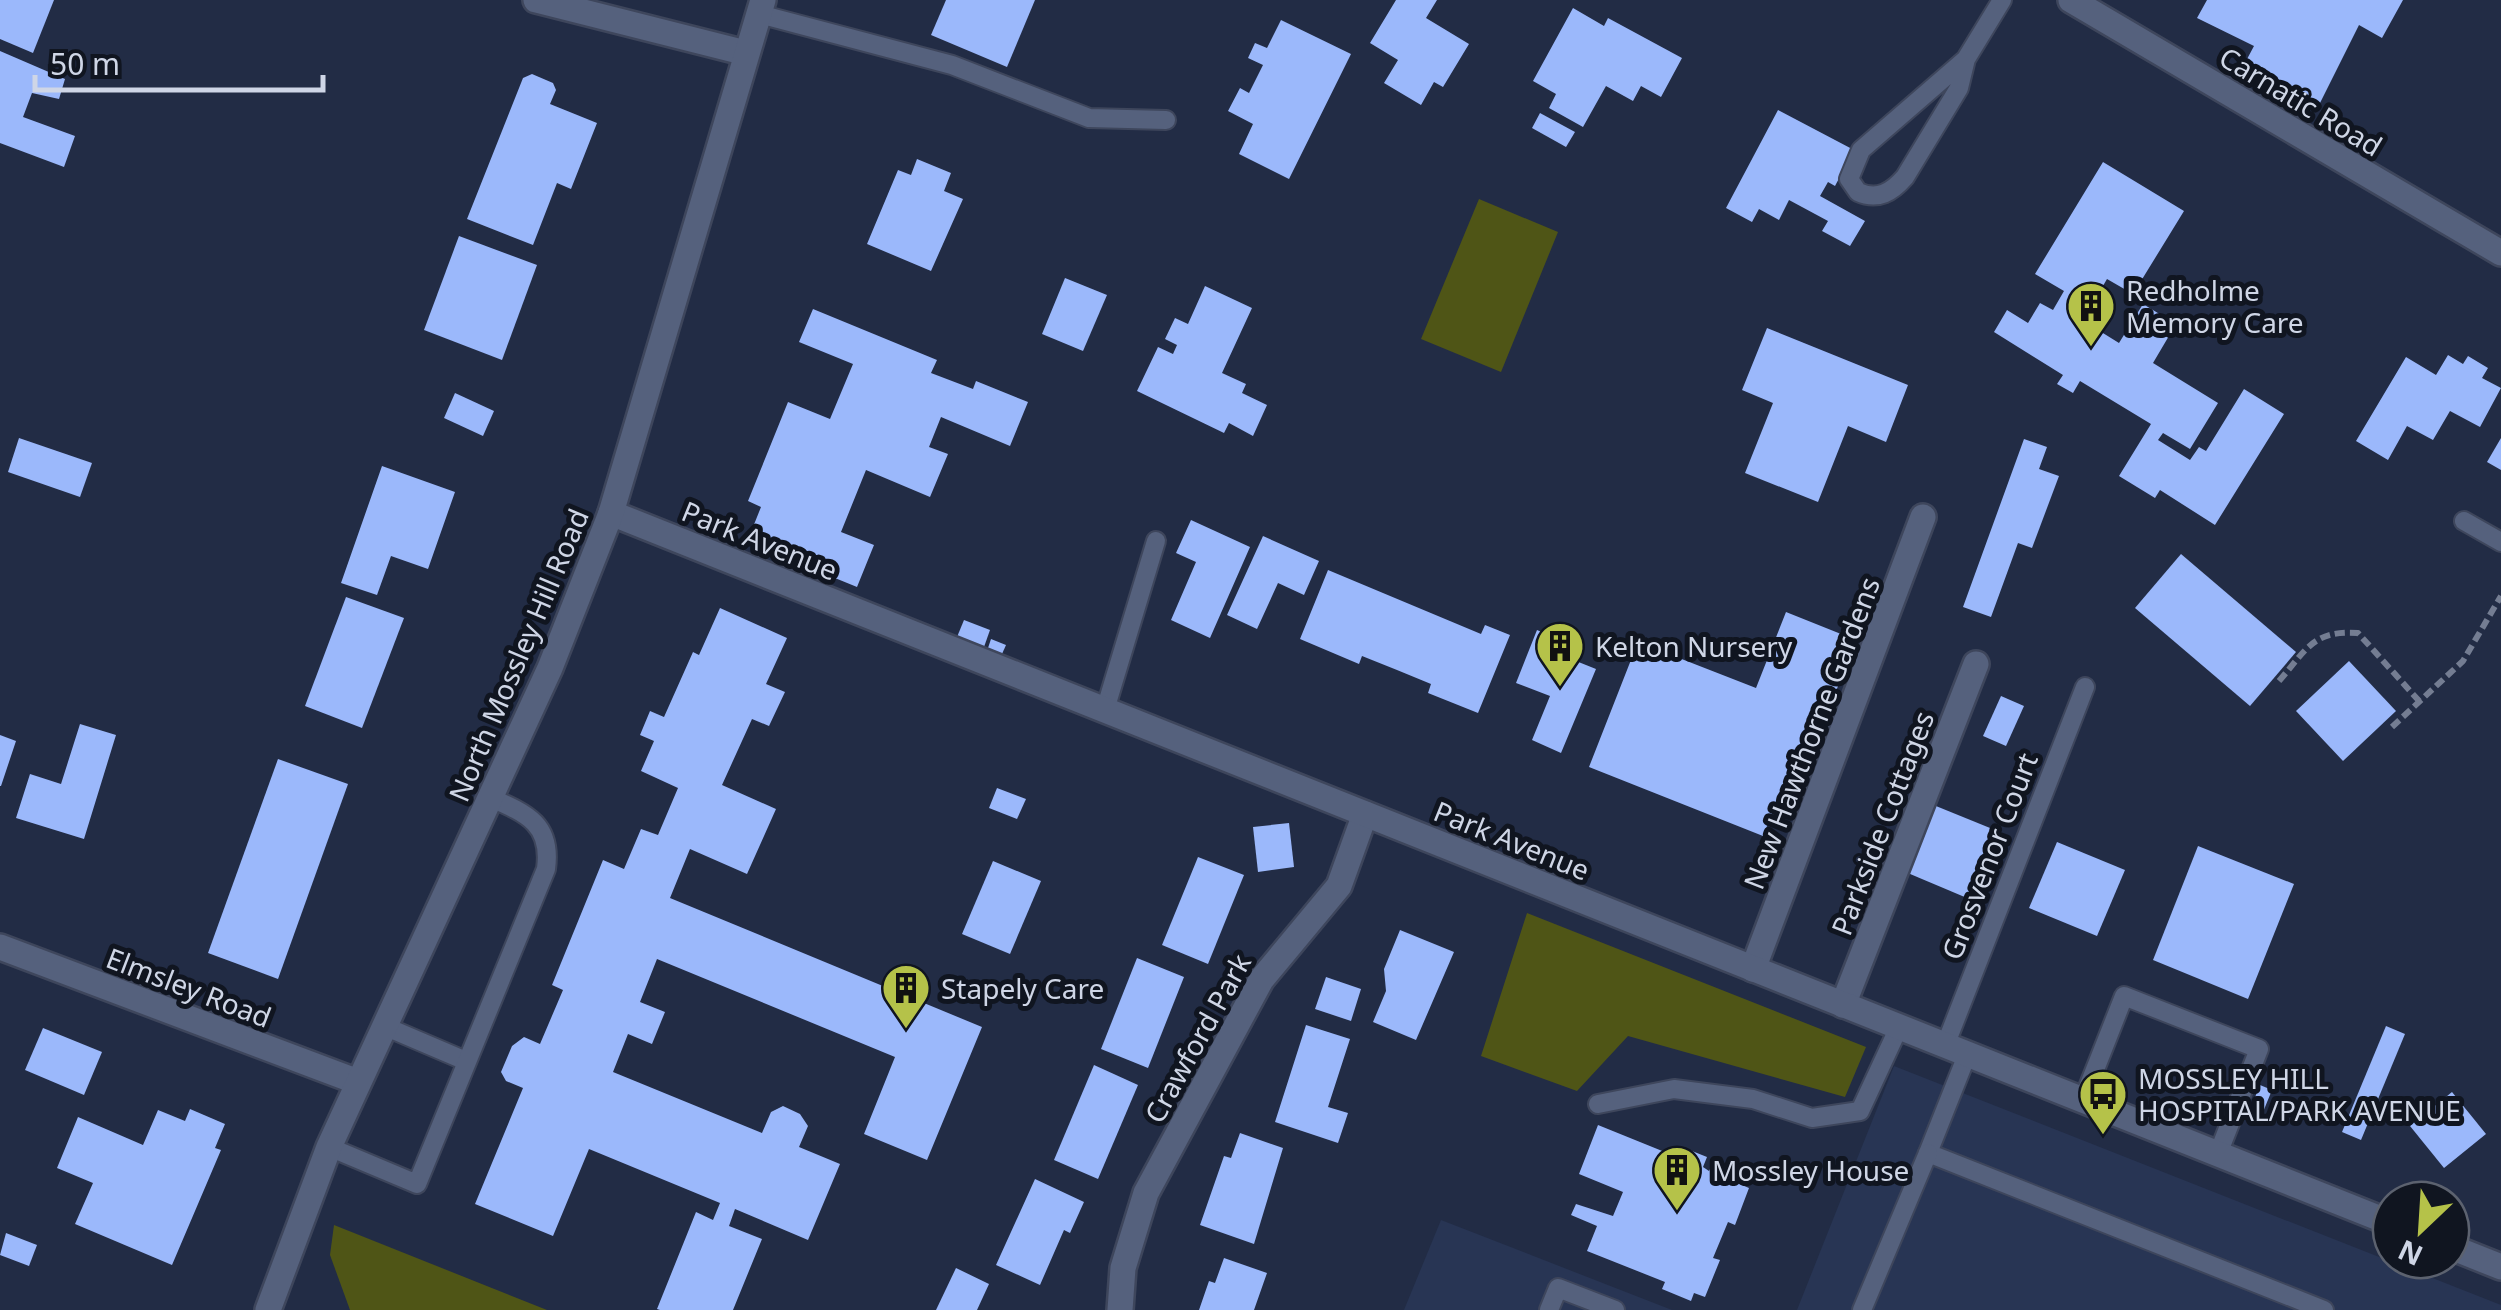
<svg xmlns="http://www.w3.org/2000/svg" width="2501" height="1310" font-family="'Noto Sans',sans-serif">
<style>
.built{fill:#283554}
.green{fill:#4f5516}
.building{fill:#9bb8fb}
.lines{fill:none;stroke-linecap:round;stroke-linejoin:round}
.lane-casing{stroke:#3e465c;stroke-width:22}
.street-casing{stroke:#3e465c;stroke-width:30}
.secondary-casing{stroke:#3e465c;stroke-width:30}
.path{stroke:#747d92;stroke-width:6;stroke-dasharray:10 5;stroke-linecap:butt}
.lane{stroke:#55617d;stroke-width:18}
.street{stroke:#55617d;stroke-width:25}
.secondary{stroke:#55617d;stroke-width:25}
.labels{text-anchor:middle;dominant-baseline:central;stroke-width:10;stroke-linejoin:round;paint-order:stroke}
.street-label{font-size:28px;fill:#cfd6e6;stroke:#101520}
.poi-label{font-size:28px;fill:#cfd6e6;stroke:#101520;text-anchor:start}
</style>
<rect width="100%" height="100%" fill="#222c45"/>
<g class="built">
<path d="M 1894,1066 L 2501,1305 L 2501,1310 L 1797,1310 Z"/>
<path d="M 1441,1220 L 1672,1310 L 1404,1310 Z"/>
</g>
<g class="green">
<path d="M 1479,199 L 1558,232 L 1501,372 L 1421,339 Z"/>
<path d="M 1527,913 L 1866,1047 L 1845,1097 L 1628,1036 L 1577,1091 L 1481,1056 Z"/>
<path d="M 334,1225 L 547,1310 L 350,1310 L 330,1255 Z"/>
</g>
<g class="building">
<path d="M 0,0 L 54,0 L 33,53 L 0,39 Z"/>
<path d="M 946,0 L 1035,0 L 1007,67 L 931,35 Z"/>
<path d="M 1396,0 L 1437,0 L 1426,18 L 1469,44 L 1443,87 L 1434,82 L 1421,105 L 1384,83 L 1398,60 L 1370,43 Z"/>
<path d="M 2207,0 L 2403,0 L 2382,38 L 2359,25 L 2320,103 L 2246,61 L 2254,46 L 2197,18 Z"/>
<path d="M 1573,8 L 1604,26 L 1608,18 L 1682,58 L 1661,97 L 1641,86 L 1633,101 L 1606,86 L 1583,127 L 1549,108 L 1556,94 L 1533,81 Z"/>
<path d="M 1281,20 L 1351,54 L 1289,179 L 1239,154 L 1253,124 L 1228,111 L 1240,88 L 1249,93 L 1263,65 L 1248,58 L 1255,43 L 1267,48 Z"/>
<path d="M 0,51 L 65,79 L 59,99 L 32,93 L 23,117 L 75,136 L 64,167 L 0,143 Z"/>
<path d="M 532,74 L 553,83 L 556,90 L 550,104 L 597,123 L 571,189 L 557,183 L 533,245 L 467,219 L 523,78 Z"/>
<path d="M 1778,110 L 1854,150 L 1835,186 L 1828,182 L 1820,196 L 1865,221 L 1850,246 L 1822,231 L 1828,221 L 1789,200 L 1779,220 L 1759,209 L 1752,222 L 1726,208 Z"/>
<path d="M 1540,113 L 1575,132 L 1566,147 L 1532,128 Z"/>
<path d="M 917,159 L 951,173 L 944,191 L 963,199 L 931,271 L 867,244 L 898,170 L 911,175 Z"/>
<path d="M 2103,162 L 2184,211 L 2133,294 L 2107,279 L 2100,291 L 2108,296 L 2090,325 L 2119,343 L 2143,304 L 2176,324 L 2153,363 L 2218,403 L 2190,449 L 2163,433 L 2158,440 L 2190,460 L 2199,447 L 2206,451 L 2244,389 L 2284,414 L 2215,525 L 2160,490 L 2155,498 L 2119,476 L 2151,424 L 2080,381 L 2073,393 L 2057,384 L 2063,375 L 1994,332 L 2007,310 L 2028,323 L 2040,303 L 2053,310 L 2064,291 L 2035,274 Z"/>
<path d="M 459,236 L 537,265 L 502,360 L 424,330 Z"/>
<path d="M 1065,278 L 1107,295 L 1083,351 L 1042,334 Z"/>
<path d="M 1205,286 L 1252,308 L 1222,373 L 1246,384 L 1242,393 L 1267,405 L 1253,436 L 1229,423 L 1224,433 L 1137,391 L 1158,347 L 1173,354 L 1177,345 L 1165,339 L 1175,318 L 1188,324 Z"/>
<path d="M 813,309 L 937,360 L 931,373 L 973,389 L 976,381 L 1028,402 L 1010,446 L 941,417 L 929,447 L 948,454 L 930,497 L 866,470 L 841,532 L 874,545 L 857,587 L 747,542 L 761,507 L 748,501 L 788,402 L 830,419 L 853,364 L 799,342 Z"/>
<path d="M 1767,328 L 1908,385 L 1886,442 L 1848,426 L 1818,502 L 1745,473 L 1773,403 L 1742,390 Z"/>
<path d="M 2448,355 L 2463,364 L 2468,356 L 2488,368 L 2482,378 L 2501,388 L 2480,427 L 2450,411 L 2433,440 L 2407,426 L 2388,460 L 2356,441 L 2406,357 L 2436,375 Z"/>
<path d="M 455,393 L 494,411 L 483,436 L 444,418 Z"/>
<path d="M 19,438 L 92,463 L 80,497 L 8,472 Z"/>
<path d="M 2501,438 L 2501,470 L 2487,462 Z"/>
<path d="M 2024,439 L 2047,447 L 2039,469 L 2059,476 L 2032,548 L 2018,543 L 1991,617 L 1963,607 Z"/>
<path d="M 382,466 L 455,492 L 428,569 L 391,556 L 377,595 L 341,583 Z"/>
<path d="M 1191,520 L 1250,547 L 1210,638 L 1171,620 L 1196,562 L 1176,553 Z"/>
<path d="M 1263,536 L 1319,561 L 1304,595 L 1278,583 L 1257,629 L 1227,615 Z"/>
<path d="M 2181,554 L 2296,652 L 2250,706 L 2135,608 Z"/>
<path d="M 1328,570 L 1481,634 L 1485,625 L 1510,635 L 1478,713 L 1428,693 L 1431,684 L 1397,670 L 1362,656 L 1359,664 L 1300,639 Z"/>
<path d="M 346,597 L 404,618 L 362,728 L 305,706 Z"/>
<path d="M 720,608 L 787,638 L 766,684 L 785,692 L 769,726 L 752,719 L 722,785 L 776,809 L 747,874 L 690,849 L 670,898 L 982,1027 L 927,1160 L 864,1134 L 895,1057 L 657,959 L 640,1002 L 665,1012 L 652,1044 L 628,1034 L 613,1072 L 762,1133 L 771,1112 L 783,1106 L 800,1114 L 808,1126 L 799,1147 L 840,1164 L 808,1240 L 735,1209 L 729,1226 L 762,1239 L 733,1310 L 660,1310 L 657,1309 L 696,1212 L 713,1220 L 720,1203 L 589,1149 L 553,1236 L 475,1204 L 523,1088 L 506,1081 L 501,1072 L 512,1046 L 524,1037 L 540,1044 L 563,990 L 552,985 L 603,860 L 624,869 L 641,829 L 658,835 L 678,788 L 641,771 L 654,741 L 640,735 L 650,711 L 664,717 L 693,652 L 699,655 Z"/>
<path d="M 1786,612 L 1856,640 L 1808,763 L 1795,757 L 1763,836 L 1589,767 L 1638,642 L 1756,688 Z"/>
<path d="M 964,620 L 990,630 L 984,647 L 957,637 Z"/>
<path d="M 1537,630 L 1571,645 L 1566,657 L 1596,669 L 1561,753 L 1532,740 L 1550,696 L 1516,683 Z"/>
<path d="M 991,639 L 1006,645 L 1002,654 L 988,648 Z"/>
<path d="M 2349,661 L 2396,711 L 2343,761 L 2296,711 Z"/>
<path d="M 2001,696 L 2024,706 L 2006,746 L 1983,736 Z"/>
<path d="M 80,724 L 116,735 L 84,839 L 16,818 L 30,774 L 61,784 Z"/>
<path d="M 0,735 L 16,741 L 1,786 L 0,786 Z"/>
<path d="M 278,759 L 348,784 L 278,979 L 208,953 Z"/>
<path d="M 997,788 L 1026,799 L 1017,819 L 989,808 Z"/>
<path d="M 1931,804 L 1995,830 L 1967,898 L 1903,871 Z"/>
<path d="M 1289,823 L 1294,867 L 1258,872 L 1253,827 Z"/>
<path d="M 2057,842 L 2125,870 L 2097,936 L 2029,908 Z"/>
<path d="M 2198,846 L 2294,884 L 2248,999 L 2153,960 Z"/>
<path d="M 1198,857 L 1244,875 L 1208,964 L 1162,945 Z"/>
<path d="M 993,861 L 1041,881 L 1010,954 L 962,934 Z"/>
<path d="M 1400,930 L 1454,952 L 1416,1040 L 1373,1022 L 1386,991 L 1384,969 Z"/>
<path d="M 1137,958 L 1184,977 L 1148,1068 L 1101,1049 Z"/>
<path d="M 1326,977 L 1361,989 L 1351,1021 L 1315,1009 Z"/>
<path d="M 1306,1025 L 1350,1039 L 1328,1107 L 1348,1113 L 1338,1143 L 1275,1122 Z"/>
<path d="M 2386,1026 L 2405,1034 L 2361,1140 L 2342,1132 Z"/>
<path d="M 43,1028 L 102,1052 L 84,1095 L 25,1070 Z"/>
<path d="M 1094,1065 L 1138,1085 L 1098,1179 L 1054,1160 Z"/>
<path d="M 2260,1085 L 2272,1090 L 2263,1112 L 2251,1107 Z"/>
<path d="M 2452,1092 L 2486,1134 L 2444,1168 L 2410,1126 Z"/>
<path d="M 190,1109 L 225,1124 L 215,1148 L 221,1150 L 172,1265 L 75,1224 L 93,1183 L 57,1168 L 78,1117 L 143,1145 L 158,1110 L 185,1121 Z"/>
<path d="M 1598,1125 L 1682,1159 L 1687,1149 L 1707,1157 L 1703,1167 L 1709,1171 L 1712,1165 L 1740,1176 L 1737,1183 L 1749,1188 L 1735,1225 L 1728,1222 L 1713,1258 L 1720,1260 L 1705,1297 L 1694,1293 L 1691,1301 L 1662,1289 L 1665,1282 L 1587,1251 L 1597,1226 L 1571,1215 L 1576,1204 L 1613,1216 L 1623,1192 L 1579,1174 Z"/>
<path d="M 1240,1133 L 1283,1148 L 1254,1244 L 1200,1225 L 1224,1156 L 1231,1158 Z"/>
<path d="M 1035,1179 L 1084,1202 L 1070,1233 L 1064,1230 L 1040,1285 L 996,1265 Z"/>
<path d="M 6,1233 L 37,1245 L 29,1266 L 0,1255 Z"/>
<path d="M 1224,1258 L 1267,1273 L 1254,1310 L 1199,1310 L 1209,1281 L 1215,1283 Z"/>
<path d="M 956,1268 L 989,1284 L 977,1310 L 936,1310 Z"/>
</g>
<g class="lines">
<g class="lane-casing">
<g id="lane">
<path d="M 759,14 L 952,65 L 1089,118 L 1166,120"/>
<path d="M 1966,59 L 1861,150 L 1849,179 L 1858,192 C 1878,201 1892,192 1905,177 L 1959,88 L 1966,59 L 2002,0"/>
<path d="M 2464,521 L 2501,542"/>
<path d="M 1105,710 L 1156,541"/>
<path d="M 384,1026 L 466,1061"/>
<path d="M 1945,1046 L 2085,687"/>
<path d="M 1967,1055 L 1928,1153 L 2324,1310"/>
<path d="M 2083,1100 L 2124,996 L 2259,1049 L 2218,1154"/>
<path d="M 1598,1104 L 1674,1089 L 1753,1099 L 1812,1118 L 1860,1111 L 1899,1027"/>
<path d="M 329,1147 L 417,1184 L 546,869 C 552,825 528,814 491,798"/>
<path d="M 1549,1310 L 1558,1288 L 1615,1310"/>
<path d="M 1862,1310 L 1928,1153"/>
</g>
</g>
<g class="street-casing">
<g id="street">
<path d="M 536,0 L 746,53"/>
<path d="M 2071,0 L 2501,253"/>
<path d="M 0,947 L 358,1082"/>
<path d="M 1753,969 L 1923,517"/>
<path d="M 1843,1005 L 1976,664"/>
<path d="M 1120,1310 L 1123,1268 L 1146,1193 L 1261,980 L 1339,886 L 1365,814"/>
</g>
</g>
<g class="secondary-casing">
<g id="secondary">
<path d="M 611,513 L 2391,1223"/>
<path d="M 2451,1247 L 2501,1267"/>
<path d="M 268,1310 L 329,1147 L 550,668 L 611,513 L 763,0"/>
</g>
</g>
<g class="path">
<path d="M 2279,681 C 2307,649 2313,630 2358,633 L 2420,702"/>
<path d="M 2392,727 L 2463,661 L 2501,596"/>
</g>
<use href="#lane" class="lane"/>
<use href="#street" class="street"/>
<use href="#secondary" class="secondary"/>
</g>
<defs>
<g id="building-pin" transform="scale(2.5)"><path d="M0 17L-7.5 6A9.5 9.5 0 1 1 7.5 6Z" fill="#b5c249" stroke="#101520"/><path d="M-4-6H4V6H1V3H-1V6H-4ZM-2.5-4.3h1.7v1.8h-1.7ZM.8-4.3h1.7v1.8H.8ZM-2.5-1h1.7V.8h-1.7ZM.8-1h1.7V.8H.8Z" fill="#111"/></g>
<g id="bus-pin" transform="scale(2.5)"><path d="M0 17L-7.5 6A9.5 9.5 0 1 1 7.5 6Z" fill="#b5c249" stroke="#101520"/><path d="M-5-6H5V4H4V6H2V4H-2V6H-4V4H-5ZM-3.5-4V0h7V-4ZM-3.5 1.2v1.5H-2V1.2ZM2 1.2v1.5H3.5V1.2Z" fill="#111"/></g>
</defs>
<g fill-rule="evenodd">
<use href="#building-pin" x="2091" y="306"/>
<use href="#building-pin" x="1560" y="646"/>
<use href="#building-pin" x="906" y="988"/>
<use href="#bus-pin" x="2103" y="1094"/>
<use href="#building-pin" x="1677" y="1170"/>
</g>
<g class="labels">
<g class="street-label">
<text transform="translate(2301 101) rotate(31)">Carnatic Road</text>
<text transform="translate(760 540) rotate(22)">Park Avenue</text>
<text transform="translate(518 655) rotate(-67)">North Mossley Hill Road</text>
<text transform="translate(1811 733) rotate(-69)">New Hawthorne Gardens</text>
<text transform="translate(1882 823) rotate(-69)">Parkside Cottages</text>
<text transform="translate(1512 840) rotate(22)">Park Avenue</text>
<text transform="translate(1989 856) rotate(-69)">Grosvenor Court</text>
<text transform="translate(189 987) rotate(21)">Elmsley Road</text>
<text transform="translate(1197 1038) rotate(-61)">Crawford Park</text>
</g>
<g class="poi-label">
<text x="2126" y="290">Redholme<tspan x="2126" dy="32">Memory Care</tspan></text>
<text x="1595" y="646">Kelton Nursery</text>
<text x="941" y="988">Stapely Care</text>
<text x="2138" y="1078">MOSSLEY HILL<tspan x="2138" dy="32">HOSPITAL/PARK AVENUE</tspan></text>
<text x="1712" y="1170">Mossley House</text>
</g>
</g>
<g transform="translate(2421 1230) rotate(205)"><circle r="48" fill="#101520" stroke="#5c626f" stroke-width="2.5"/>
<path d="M0-8L18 38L0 25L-18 38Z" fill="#b5c249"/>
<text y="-15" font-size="28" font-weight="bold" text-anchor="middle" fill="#cfd6e6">N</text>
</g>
<path d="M35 75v15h288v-15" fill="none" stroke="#cfd6e6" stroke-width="5"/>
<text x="50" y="75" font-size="30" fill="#cfd6e6" stroke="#101520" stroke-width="8" paint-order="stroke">50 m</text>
</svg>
